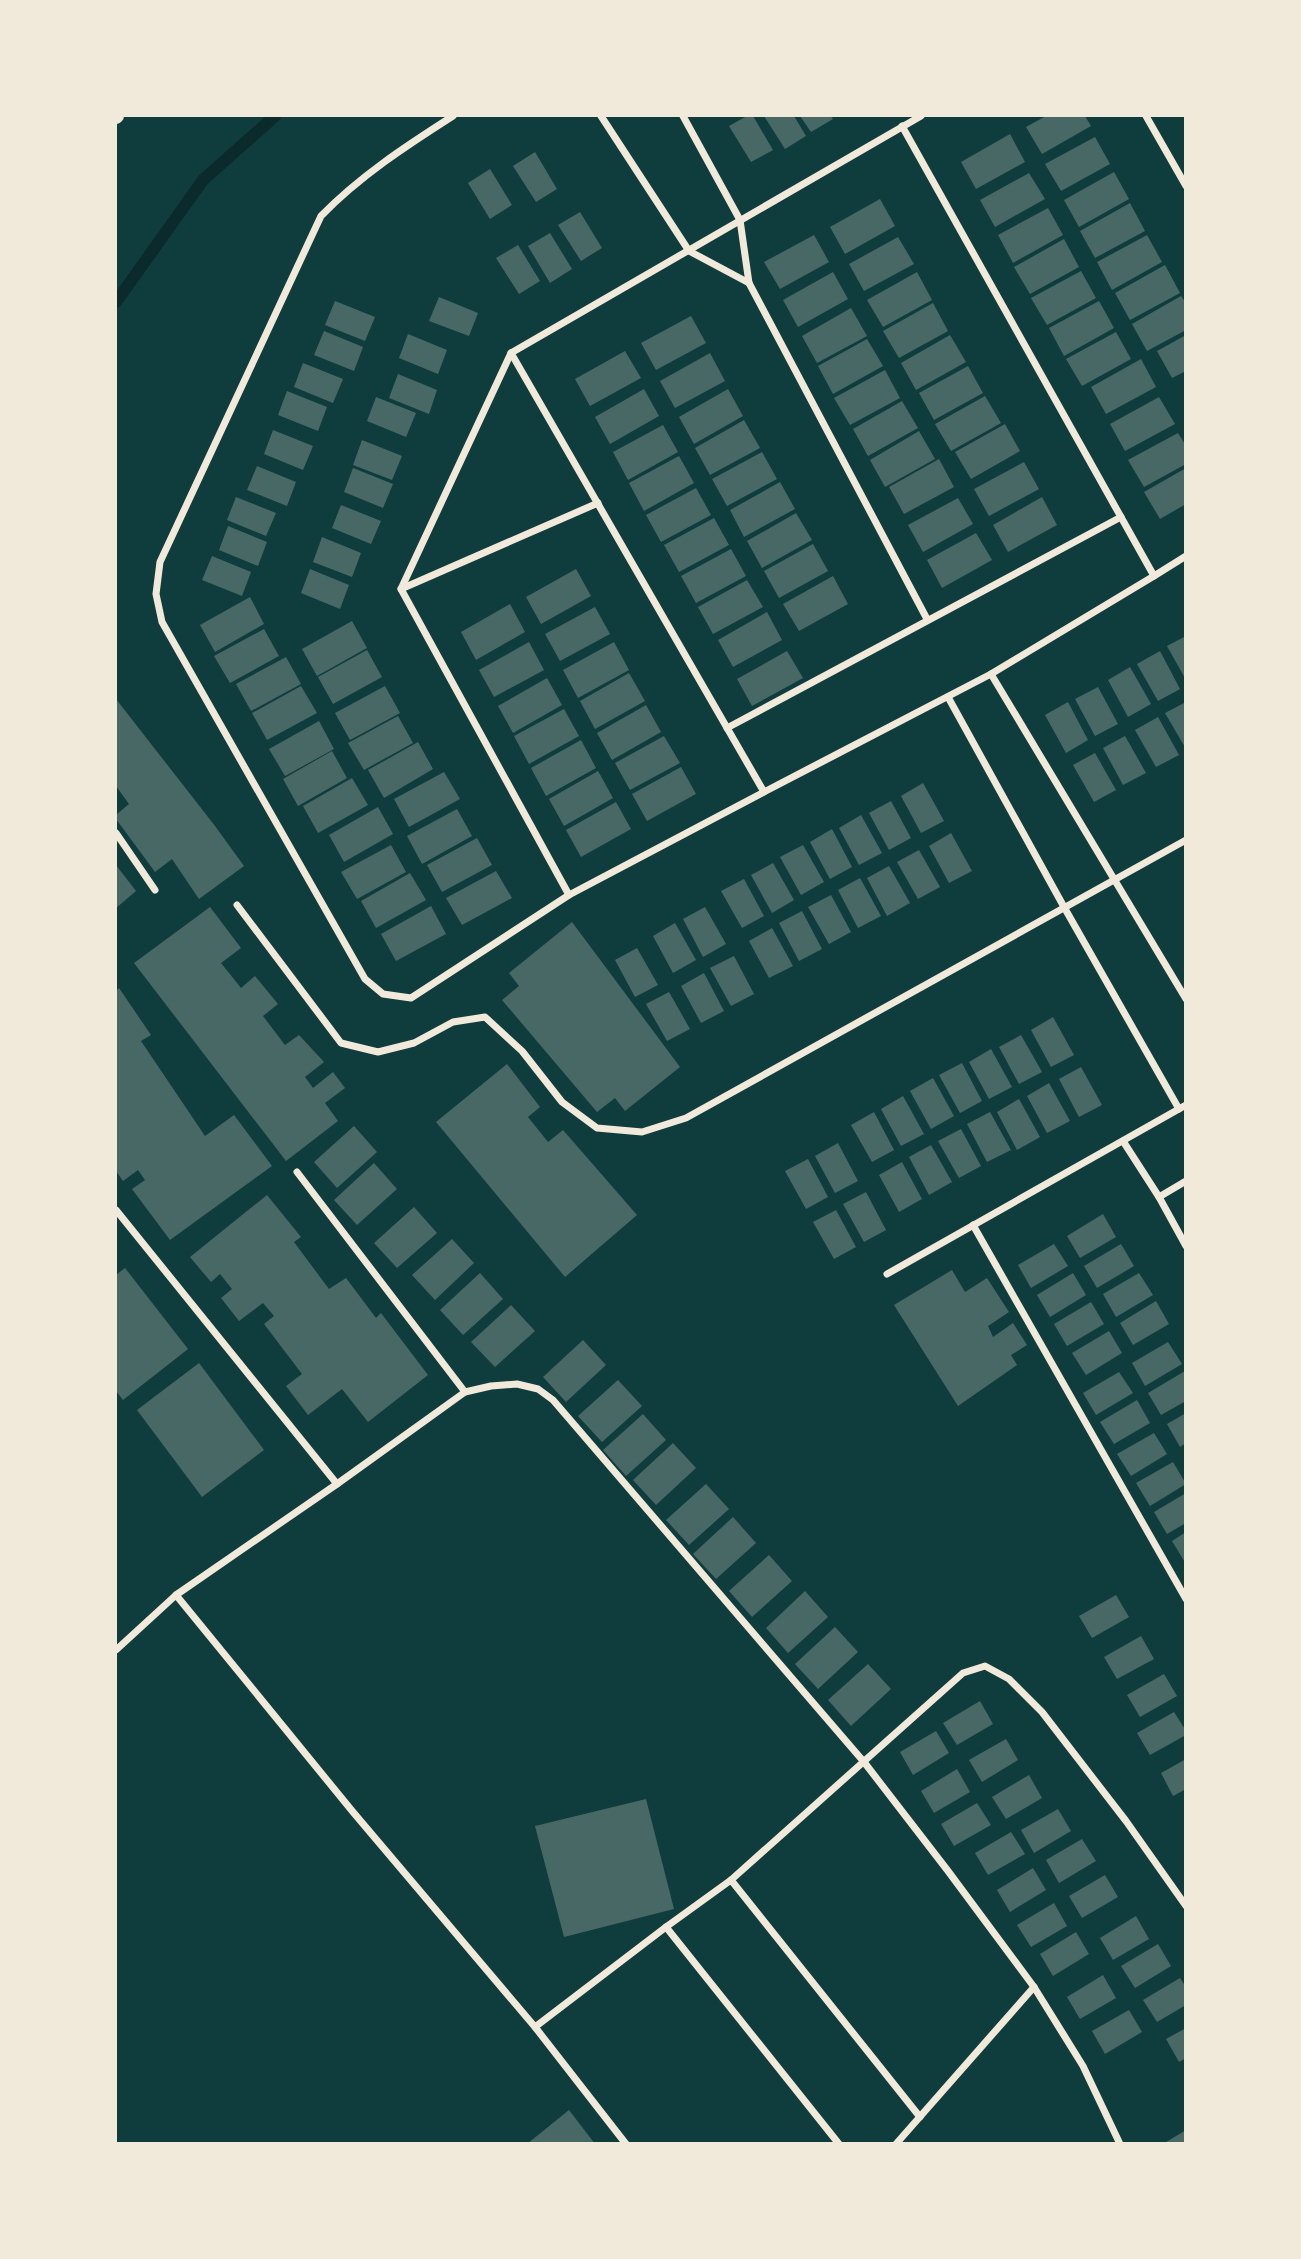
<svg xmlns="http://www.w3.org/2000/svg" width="1301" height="2259" font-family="'Archivo Narrow',sans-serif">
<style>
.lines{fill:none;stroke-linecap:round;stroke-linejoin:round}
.stream{stroke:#0a2a2b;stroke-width:12}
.building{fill:#486865}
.minor{stroke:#f1e9da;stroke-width:7}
.secondary{stroke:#f1e9da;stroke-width:14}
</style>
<rect width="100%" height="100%" fill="#0f3d3e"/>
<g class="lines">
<path class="stream" d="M 116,302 L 203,180 L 275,116"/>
</g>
<g class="building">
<path d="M 747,116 L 753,116 L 773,150 L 751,162 L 729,126 Z"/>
<path d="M 764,116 L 794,116 L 806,136 L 785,149 Z"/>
<path d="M 800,116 L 831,116 L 833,119 L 811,132 Z"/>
<path d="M 1046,116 L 1085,116 L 1091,126 L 1042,154 L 1026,127 Z"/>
<path d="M 1010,134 L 1025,162 L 976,189 L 961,162 Z"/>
<path d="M 1095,137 L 1110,164 L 1061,191 L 1045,164 Z"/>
<path d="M 535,152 L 557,189 L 536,202 L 513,166 Z"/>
<path d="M 490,169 L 512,205 L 490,219 L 468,183 Z"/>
<path d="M 1114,172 L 1129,199 L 1079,227 L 1064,200 Z"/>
<path d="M 1029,173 L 1045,199 L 995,227 L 980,200 Z"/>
<path d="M 880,199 L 895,226 L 845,254 L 830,227 Z"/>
<path d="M 1130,203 L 1145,231 L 1095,258 L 1080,231 Z"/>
<path d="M 1048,208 L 1063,235 L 1013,263 L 998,235 Z"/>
<path d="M 580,212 L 602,248 L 581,261 L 558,225 Z"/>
<path d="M 550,233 L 572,269 L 550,283 L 528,246 Z"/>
<path d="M 814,235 L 829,262 L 780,289 L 764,262 Z"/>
<path d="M 1147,235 L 1162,262 L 1112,290 L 1097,262 Z"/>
<path d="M 898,237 L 914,264 L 864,291 L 849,264 Z"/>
<path d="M 1064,239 L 1079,267 L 1030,294 L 1014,267 Z"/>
<path d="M 518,245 L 540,281 L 519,294 L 496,258 Z"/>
<path d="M 1165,265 L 1180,293 L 1130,320 L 1115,293 Z"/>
<path d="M 1081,271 L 1096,298 L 1047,325 L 1031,298 Z"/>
<path d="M 833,272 L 848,299 L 798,327 L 783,300 Z"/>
<path d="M 917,272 L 932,300 L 883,327 L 867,300 Z"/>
<path d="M 1181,296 L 1186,303 L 1186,330 L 1147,351 L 1132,324 Z"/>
<path d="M 439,297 L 478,313 L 469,336 L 429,321 Z"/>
<path d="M 335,301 L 375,317 L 365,341 L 325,325 Z"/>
<path d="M 1099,301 L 1114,328 L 1064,356 L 1049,328 Z"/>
<path d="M 933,303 L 948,331 L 899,358 L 883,331 Z"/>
<path d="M 851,308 L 867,336 L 817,363 L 802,336 Z"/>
<path d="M 691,316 L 706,343 L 656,370 L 641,343 Z"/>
<path d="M 324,331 L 363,347 L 354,371 L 314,355 Z"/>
<path d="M 1116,332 L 1131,359 L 1082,386 L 1066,359 Z"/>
<path d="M 408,334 L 447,350 L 438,374 L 399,358 Z"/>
<path d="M 950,335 L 966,362 L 916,390 L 901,363 Z"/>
<path d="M 1186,335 L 1186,371 L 1172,378 L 1157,351 Z"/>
<path d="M 867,339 L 883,366 L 833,394 L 818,366 Z"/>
<path d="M 625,351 L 641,378 L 590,406 L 575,379 Z"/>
<path d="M 710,353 L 725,381 L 675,408 L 660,381 Z"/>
<path d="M 1141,359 L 1156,387 L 1106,414 L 1091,387 Z"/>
<path d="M 303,363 L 343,379 L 333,403 L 294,387 Z"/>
<path d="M 968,366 L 983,393 L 934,420 L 919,393 Z"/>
<path d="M 885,370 L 900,398 L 850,425 L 834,398 Z"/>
<path d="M 398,374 L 437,390 L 429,414 L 389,398 Z"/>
<path d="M 644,389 L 659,416 L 610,444 L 595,417 Z"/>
<path d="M 728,389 L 743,416 L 694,444 L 679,417 Z"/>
<path d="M 287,391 L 327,407 L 318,431 L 278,415 Z"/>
<path d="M 985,396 L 1001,423 L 951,451 L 935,424 Z"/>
<path d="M 376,397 L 416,413 L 406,437 L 367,421 Z"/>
<path d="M 1159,397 L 1175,424 L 1125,451 L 1110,424 Z"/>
<path d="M 902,401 L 918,428 L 868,456 L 853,429 Z"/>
<path d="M 744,420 L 760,448 L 710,475 L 695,448 Z"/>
<path d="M 1005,424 L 1020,451 L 971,479 L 955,452 Z"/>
<path d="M 663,425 L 678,452 L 628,480 L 613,452 Z"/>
<path d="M 273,430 L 313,446 L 303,470 L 264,454 Z"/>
<path d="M 919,431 L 935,459 L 885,487 L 870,460 Z"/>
<path d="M 1178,433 L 1186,446 L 1186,464 L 1144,487 L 1128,460 Z"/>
<path d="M 362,440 L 402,456 L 392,480 L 353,465 Z"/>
<path d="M 762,452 L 777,479 L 727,506 L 712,479 Z"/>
<path d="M 679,456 L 694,483 L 644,511 L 629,483 Z"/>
<path d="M 939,459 L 954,487 L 904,514 L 889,487 Z"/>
<path d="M 1024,462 L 1039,489 L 989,516 L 974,489 Z"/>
<path d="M 257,466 L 296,482 L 287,506 L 247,490 Z"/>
<path d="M 353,468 L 393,484 L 383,508 L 344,492 Z"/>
<path d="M 1186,468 L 1186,504 L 1160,519 L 1144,492 Z"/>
<path d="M 780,482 L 795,509 L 744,537 L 730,510 Z"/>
<path d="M 696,488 L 711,515 L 661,542 L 646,515 Z"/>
<path d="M 236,497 L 276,513 L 266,536 L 227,520 Z"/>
<path d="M 1042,497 L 1057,525 L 1008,552 L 993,525 Z"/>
<path d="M 958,498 L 973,524 L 923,552 L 908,525 Z"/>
<path d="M 341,505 L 381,521 L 371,544 L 332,528 Z"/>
<path d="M 796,513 L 812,540 L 762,568 L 747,541 Z"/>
<path d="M 714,518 L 729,545 L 679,572 L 664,545 Z"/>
<path d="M 228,526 L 267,542 L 258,566 L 219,550 Z"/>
<path d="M 976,533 L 992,560 L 942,588 L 927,560 Z"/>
<path d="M 322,537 L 361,553 L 352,577 L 313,562 Z"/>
<path d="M 813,544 L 828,571 L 779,598 L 764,571 Z"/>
<path d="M 731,549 L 746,576 L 696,603 L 681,576 Z"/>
<path d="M 212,556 L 251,572 L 242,596 L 202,580 Z"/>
<path d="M 310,569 L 349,585 L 340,609 L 301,593 Z"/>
<path d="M 576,569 L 591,596 L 541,624 L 526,597 Z"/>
<path d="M 833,576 L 848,604 L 799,631 L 783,604 Z"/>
<path d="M 747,580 L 763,607 L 713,634 L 698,607 Z"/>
<path d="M 250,597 L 264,624 L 215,652 L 200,625 Z"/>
<path d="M 510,604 L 525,632 L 476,660 L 461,632 Z"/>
<path d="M 595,607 L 610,634 L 560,661 L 545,634 Z"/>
<path d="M 767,612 L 782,640 L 733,667 L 718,640 Z"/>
<path d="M 352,621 L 367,648 L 317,676 L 302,649 Z"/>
<path d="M 264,629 L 279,656 L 230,683 L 214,656 Z"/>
<path d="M 1186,636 L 1186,680 L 1167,646 Z"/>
<path d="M 529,642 L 544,670 L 494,697 L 479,670 Z"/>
<path d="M 614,642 L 629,670 L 578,698 L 563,670 Z"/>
<path d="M 367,650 L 382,677 L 333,704 L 318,677 Z"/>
<path d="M 787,651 L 803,678 L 752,706 L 737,679 Z"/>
<path d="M 1160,651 L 1180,689 L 1158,701 L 1137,664 Z"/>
<path d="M 286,657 L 301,684 L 251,711 L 236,684 Z"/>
<path d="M 1130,667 L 1151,704 L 1128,717 L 1108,680 Z"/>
<path d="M 629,673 L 645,701 L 595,729 L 580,701 Z"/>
<path d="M 547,678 L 562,705 L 513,733 L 498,706 Z"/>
<path d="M 301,686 L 317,713 L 267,740 L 252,713 Z"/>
<path d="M 385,686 L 400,713 L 350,740 L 335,713 Z"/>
<path d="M 1098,687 L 1118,724 L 1095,736 L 1075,699 Z"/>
<path d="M 116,699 L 215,826 L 244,866 L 199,899 L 172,859 L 155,872 L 116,819 L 116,815 L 129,804 L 116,786 Z"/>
<path d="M 1068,702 L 1088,740 L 1066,753 L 1045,715 Z"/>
<path d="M 1186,702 L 1186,749 L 1165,713 Z"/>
<path d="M 646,705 L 661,732 L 612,760 L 597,733 Z"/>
<path d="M 564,709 L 579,736 L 529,764 L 514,736 Z"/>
<path d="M 398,716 L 413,743 L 364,770 L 348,743 Z"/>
<path d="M 1158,717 L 1179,755 L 1156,767 L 1135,730 Z"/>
<path d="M 319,721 L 334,749 L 285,776 L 269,749 Z"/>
<path d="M 664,736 L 680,763 L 630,790 L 615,763 Z"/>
<path d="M 1125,736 L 1146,773 L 1123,785 L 1103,748 Z"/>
<path d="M 581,740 L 596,768 L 546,796 L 531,768 Z"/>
<path d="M 418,742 L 433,769 L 384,798 L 368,770 Z"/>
<path d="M 332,751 L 347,778 L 298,806 L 283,779 Z"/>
<path d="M 1095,753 L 1116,790 L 1094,802 L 1073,765 Z"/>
<path d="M 681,767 L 696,794 L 647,821 L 632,794 Z"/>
<path d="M 598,771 L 613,798 L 564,826 L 549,799 Z"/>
<path d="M 444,772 L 460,799 L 409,827 L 394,799 Z"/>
<path d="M 352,778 L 368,805 L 318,833 L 303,806 Z"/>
<path d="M 923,783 L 944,821 L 921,833 L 901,796 Z"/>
<path d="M 891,801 L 911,838 L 889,850 L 869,813 Z"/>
<path d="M 616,802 L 631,829 L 581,857 L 566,830 Z"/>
<path d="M 378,807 L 393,834 L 344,862 L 329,835 Z"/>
<path d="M 457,809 L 472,836 L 422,864 L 407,836 Z"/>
<path d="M 861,815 L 882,853 L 859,865 L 839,828 Z"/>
<path d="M 832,829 L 852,867 L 830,879 L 810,842 Z"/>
<path d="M 951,833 L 972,871 L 949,883 L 929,846 Z"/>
<path d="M 477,838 L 492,865 L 442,892 L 427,865 Z"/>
<path d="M 391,845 L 406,872 L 357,899 L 341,872 Z"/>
<path d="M 803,845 L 824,882 L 801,895 L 780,857 Z"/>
<path d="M 919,850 L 940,887 L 918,899 L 897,862 Z"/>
<path d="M 773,863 L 794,900 L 772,913 L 751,875 Z"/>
<path d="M 116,865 L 136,891 L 116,908 Z"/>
<path d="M 889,866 L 910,903 L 887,916 L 867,878 Z"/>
<path d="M 496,871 L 512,898 L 462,925 L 446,898 Z"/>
<path d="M 410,873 L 426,900 L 376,928 L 361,901 Z"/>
<path d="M 860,878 L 881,916 L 858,928 L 838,890 Z"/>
<path d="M 744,879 L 764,916 L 742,928 L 721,891 Z"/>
<path d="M 831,895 L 851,932 L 829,944 L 808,907 Z"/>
<path d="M 431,906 L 446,934 L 396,961 L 381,934 Z"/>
<path d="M 210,907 L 241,948 L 221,963 L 241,988 L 255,976 L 278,1004 L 263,1016 L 285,1045 L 299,1035 L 324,1062 L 305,1077 L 313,1088 L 333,1072 L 345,1088 L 325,1103 L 338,1121 L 286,1161 L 134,963 Z"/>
<path d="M 705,907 L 726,944 L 703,957 L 683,919 Z"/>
<path d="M 802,911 L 822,949 L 799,961 L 779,923 Z"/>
<path d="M 572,922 L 680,1067 L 625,1111 L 615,1098 L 597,1112 L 502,1000 L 519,986 L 509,973 Z"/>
<path d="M 675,923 L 696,960 L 673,973 L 653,936 Z"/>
<path d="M 772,928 L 793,966 L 769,978 L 749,941 Z"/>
<path d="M 637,948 L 658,985 L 635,997 L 615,960 Z"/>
<path d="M 734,956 L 754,994 L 731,1006 L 710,968 Z"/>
<path d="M 704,973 L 724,1011 L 701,1023 L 681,986 Z"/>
<path d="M 119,988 L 151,1035 L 141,1041 L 205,1136 L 234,1115 L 272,1166 L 170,1240 L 132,1189 L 145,1180 L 138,1170 L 123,1181 L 116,1171 L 116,991 Z"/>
<path d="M 669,992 L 690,1029 L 667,1041 L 646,1004 Z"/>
<path d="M 1053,1017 L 1074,1055 L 1051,1067 L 1031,1030 Z"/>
<path d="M 1021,1035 L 1042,1072 L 1019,1084 L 999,1047 Z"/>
<path d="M 991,1049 L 1012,1087 L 989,1099 L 969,1062 Z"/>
<path d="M 962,1063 L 982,1101 L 960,1113 L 939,1075 Z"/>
<path d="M 507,1064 L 540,1107 L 528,1117 L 548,1142 L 563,1130 L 637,1215 L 565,1277 L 436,1122 Z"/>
<path d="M 1081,1067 L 1102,1105 L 1079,1117 L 1059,1079 Z"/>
<path d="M 933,1078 L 954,1116 L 931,1129 L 910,1091 Z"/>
<path d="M 1049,1083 L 1070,1121 L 1047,1133 L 1027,1096 Z"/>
<path d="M 903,1096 L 924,1134 L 901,1146 L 881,1109 Z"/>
<path d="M 1019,1099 L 1040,1137 L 1017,1150 L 997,1112 Z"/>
<path d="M 874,1112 L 894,1150 L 872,1162 L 851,1125 Z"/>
<path d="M 990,1112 L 1011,1150 L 987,1162 L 967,1124 Z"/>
<path d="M 354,1126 L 377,1152 L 337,1188 L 314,1162 Z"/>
<path d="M 961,1129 L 981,1166 L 959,1178 L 938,1141 Z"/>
<path d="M 838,1143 L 858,1181 L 835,1193 L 815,1156 Z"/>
<path d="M 931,1145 L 952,1182 L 929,1195 L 909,1157 Z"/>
<path d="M 808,1159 L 828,1197 L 806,1209 L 785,1171 Z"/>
<path d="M 902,1162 L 922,1199 L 899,1212 L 879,1175 Z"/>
<path d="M 374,1163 L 397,1189 L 357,1225 L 334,1200 Z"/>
<path d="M 866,1192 L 886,1230 L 864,1242 L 843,1204 Z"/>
<path d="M 267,1195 L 301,1237 L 294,1242 L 329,1289 L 346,1278 L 376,1318 L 381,1313 L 428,1375 L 368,1422 L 342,1389 L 308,1415 L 286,1386 L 302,1374 L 264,1324 L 274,1316 L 263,1303 L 239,1321 L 221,1298 L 232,1289 L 220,1274 L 211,1282 L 190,1257 Z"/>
<path d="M 414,1207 L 437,1233 L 397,1268 L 374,1243 Z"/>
<path d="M 836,1210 L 856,1247 L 834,1259 L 813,1222 Z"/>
<path d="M 1103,1214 L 1116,1237 L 1080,1258 L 1067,1236 Z"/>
<path d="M 452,1239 L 474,1263 L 435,1300 L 412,1275 Z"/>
<path d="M 1054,1244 L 1068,1266 L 1031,1288 L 1018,1265 Z"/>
<path d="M 1121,1244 L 1134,1266 L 1097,1288 L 1084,1266 Z"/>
<path d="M 125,1268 L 188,1349 L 123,1400 L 116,1391 L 116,1275 Z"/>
<path d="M 952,1270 L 965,1292 L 987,1278 L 1009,1312 L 988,1326 L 993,1337 L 1013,1323 L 1027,1345 L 1011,1355 L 1017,1365 L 958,1406 L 894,1305 Z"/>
<path d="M 480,1273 L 503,1299 L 463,1335 L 440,1310 Z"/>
<path d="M 1073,1273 L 1086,1295 L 1050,1317 L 1037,1295 Z"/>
<path d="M 1139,1273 L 1153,1295 L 1116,1317 L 1103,1294 Z"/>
<path d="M 1156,1301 L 1169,1324 L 1133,1345 L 1120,1323 Z"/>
<path d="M 1091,1302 L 1104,1324 L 1067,1346 L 1054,1324 Z"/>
<path d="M 511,1305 L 535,1331 L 495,1367 L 471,1342 Z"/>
<path d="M 1109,1331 L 1122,1353 L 1086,1375 L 1072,1353 Z"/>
<path d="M 583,1340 L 606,1365 L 566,1402 L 543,1377 Z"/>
<path d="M 1168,1342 L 1182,1364 L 1145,1386 L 1132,1363 Z"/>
<path d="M 199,1363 L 264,1450 L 202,1497 L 137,1410 Z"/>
<path d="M 1185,1371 L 1186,1401 L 1161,1415 L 1148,1393 Z"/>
<path d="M 1119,1372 L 1133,1393 L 1096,1415 L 1083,1393 Z"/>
<path d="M 618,1380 L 642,1406 L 602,1442 L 578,1416 Z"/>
<path d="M 1137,1400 L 1150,1423 L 1114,1444 L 1100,1422 Z"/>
<path d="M 1186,1413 L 1186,1443 L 1180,1447 L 1167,1424 Z"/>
<path d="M 643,1414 L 666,1440 L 626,1476 L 603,1450 Z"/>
<path d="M 1154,1433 L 1167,1454 L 1131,1476 L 1117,1454 Z"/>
<path d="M 673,1443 L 696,1468 L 656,1505 L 633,1480 Z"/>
<path d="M 1173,1462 L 1186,1484 L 1150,1506 L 1136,1483 Z"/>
<path d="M 706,1484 L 729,1509 L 689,1545 L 666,1520 Z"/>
<path d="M 1186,1493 L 1186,1523 L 1167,1534 L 1154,1512 Z"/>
<path d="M 733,1517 L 756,1543 L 716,1579 L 693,1554 Z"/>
<path d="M 1186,1532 L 1186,1564 L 1172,1541 Z"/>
<path d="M 769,1555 L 792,1581 L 752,1617 L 729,1591 Z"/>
<path d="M 805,1591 L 828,1617 L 788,1653 L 766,1628 Z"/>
<path d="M 1116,1595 L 1129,1617 L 1092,1638 L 1079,1616 Z"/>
<path d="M 835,1627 L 858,1652 L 818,1689 L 795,1664 Z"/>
<path d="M 1141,1636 L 1154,1659 L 1117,1679 L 1104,1657 Z"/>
<path d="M 868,1664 L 891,1689 L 851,1726 L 828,1700 Z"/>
<path d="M 1164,1674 L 1177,1696 L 1140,1717 L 1127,1695 Z"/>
<path d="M 980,1701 L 993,1724 L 957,1745 L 943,1723 Z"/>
<path d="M 1174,1712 L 1186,1731 L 1186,1735 L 1150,1755 L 1137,1733 Z"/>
<path d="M 936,1731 L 949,1753 L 913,1775 L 900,1752 Z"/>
<path d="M 1006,1739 L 1018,1760 L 982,1782 L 969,1760 Z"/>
<path d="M 1186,1759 L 1186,1789 L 1173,1796 L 1161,1773 Z"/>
<path d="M 957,1769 L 970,1792 L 934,1813 L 921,1791 Z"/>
<path d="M 1029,1775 L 1042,1798 L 1006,1819 L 992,1797 Z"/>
<path d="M 646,1799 L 674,1909 L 564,1937 L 535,1826 Z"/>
<path d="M 977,1803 L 991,1825 L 954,1846 L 941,1824 Z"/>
<path d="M 1058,1809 L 1071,1831 L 1034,1853 L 1021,1830 Z"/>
<path d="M 1011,1832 L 1025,1854 L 988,1875 L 975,1853 Z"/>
<path d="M 1082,1839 L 1096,1861 L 1059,1883 L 1046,1860 Z"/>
<path d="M 1033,1868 L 1046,1890 L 1010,1912 L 997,1890 Z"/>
<path d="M 1105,1875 L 1118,1897 L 1082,1918 L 1069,1896 Z"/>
<path d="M 1054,1903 L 1067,1926 L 1031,1947 L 1017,1925 Z"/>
<path d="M 1136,1916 L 1149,1939 L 1113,1960 L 1100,1938 Z"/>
<path d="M 1076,1932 L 1089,1954 L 1053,1976 L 1040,1954 Z"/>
<path d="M 1158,1944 L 1171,1966 L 1135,1988 L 1121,1966 Z"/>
<path d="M 1103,1975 L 1116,1998 L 1080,2019 L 1067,1997 Z"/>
<path d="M 1180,1978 L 1186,1987 L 1186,2005 L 1157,2022 L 1143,2000 Z"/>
<path d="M 1129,2010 L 1142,2032 L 1105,2054 L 1092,2031 Z"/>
<path d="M 1186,2028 L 1186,2058 L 1179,2062 L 1166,2039 Z"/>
<path d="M 569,2110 L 595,2144 L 527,2144 Z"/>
<path d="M 1186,2130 L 1186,2144 L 1163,2144 Z"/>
</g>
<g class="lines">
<g class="minor">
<path d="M 453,116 C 406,146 360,176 321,216 L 160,562 L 156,594 L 162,622 L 365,979 L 383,994 L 411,998 L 569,895 L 764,792"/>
<path d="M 601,116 L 689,251 L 749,283"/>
<path d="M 683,116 L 740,220 L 749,283 L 927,619"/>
<path d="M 921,116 L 511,353 L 764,792 L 991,674 L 1154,576"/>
<path d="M 1146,116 L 1186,186"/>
<path d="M 902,126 L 1154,576 L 1186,556"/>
<path d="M 511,353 L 401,589 L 569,895"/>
<path d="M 401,589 L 598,503"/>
<path d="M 991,674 L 1186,999"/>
<path d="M 948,697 L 1064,907 L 1179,1109"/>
<path d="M 727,728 L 1121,517"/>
<path d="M 116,833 L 155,890"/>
<path d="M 237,905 L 341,1043 L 378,1052 L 414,1043 L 453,1022 L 485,1017 L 522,1051 L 562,1102 L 597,1128 L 642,1132 L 686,1118 L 1186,840"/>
<path d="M 1123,1141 L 1159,1197 L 1186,1246"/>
<path d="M 297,1172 L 465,1392"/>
<path d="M 1159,1197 L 1186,1181"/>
<path d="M 116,1210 L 337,1484"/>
<path d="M 973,1225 L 1186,1599"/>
<path d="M 887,1274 L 1186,1105"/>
<path d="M 176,1595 L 353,1812 L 535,2027 L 626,2144"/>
<path d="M 116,1650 L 176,1595 L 337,1484 L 465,1392 L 491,1386 L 517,1384 L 538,1389 L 553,1400 L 864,1762 L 948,1871 L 1034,1987 L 1083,2066 L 1120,2144"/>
<path d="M 731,1880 L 920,2117"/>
<path d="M 666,1927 L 839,2144"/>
<path d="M 535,2027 L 666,1927 L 731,1880 L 963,1673 L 985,1666 L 1009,1679 L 1042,1712 L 1126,1821 L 1186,1906"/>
<path d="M 896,2144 L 1034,1987"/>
</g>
<path class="secondary" d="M 116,117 L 117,116"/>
</g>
<rect width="1301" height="2259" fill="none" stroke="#f1e9da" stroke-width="234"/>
</svg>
